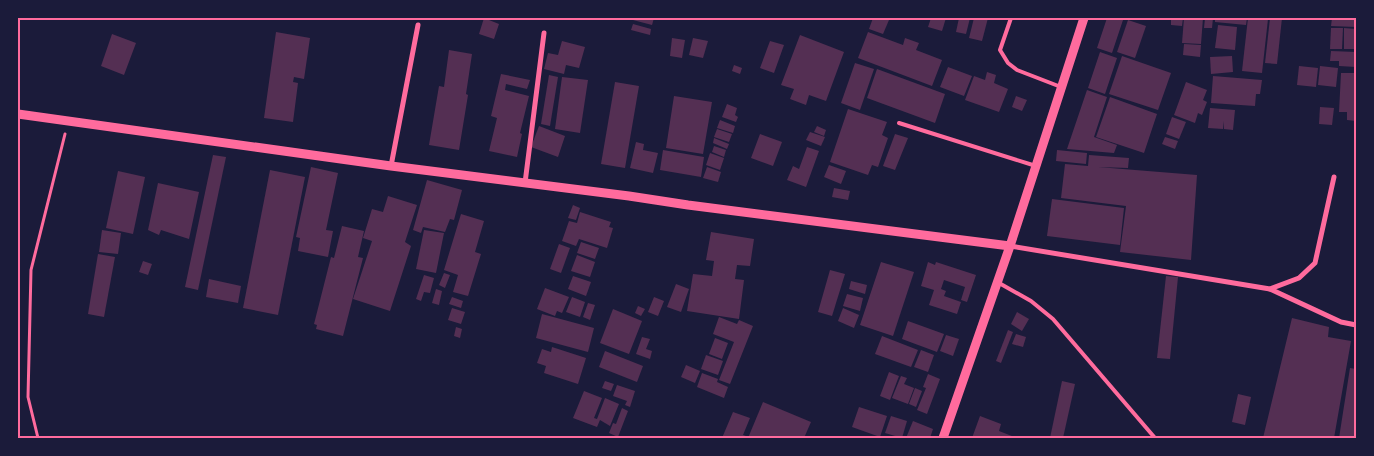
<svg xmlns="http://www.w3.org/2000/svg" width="1374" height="456" font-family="Commissioner,sans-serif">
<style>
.building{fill:#542f53}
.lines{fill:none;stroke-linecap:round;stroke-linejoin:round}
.path{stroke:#ff6b9d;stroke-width:3}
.service{stroke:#ff6b9d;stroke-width:4}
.minor{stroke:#ff6b9d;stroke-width:5}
.tertiary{stroke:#ff6b9d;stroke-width:9}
.neatline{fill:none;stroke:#ff6b9d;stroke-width:2}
</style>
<rect width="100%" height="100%" fill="#1b1b3a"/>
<g class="building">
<path d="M 484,18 L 499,24 L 494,39 L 479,34 Z"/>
<path d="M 634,18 L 654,18 L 652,25 L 633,20 Z"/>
<path d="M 873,18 L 881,18 L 889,20 L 883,34 L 869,29 Z"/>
<path d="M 931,18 L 946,18 L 942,31 L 928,27 Z"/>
<path d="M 959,18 L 970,18 L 966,34 L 956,32 Z"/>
<path d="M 974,18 L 988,18 L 982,41 L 969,38 Z"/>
<path d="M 1107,18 L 1115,18 L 1123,20 L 1112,53 L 1097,48 Z"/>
<path d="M 1171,18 L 1183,18 L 1182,26 L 1171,25 Z"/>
<path d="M 1184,18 L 1203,18 L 1201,44 L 1182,43 Z"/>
<path d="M 1205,18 L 1213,18 L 1212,28 L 1204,28 Z"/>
<path d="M 1215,18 L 1247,18 L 1246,25 L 1215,22 Z"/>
<path d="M 1248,18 L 1268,19 L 1262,73 L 1242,71 Z"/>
<path d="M 1270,18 L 1282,18 L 1277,64 L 1265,63 Z"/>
<path d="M 1332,18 L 1356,18 L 1356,27 L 1331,26 Z"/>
<path d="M 1128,20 L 1146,26 L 1135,58 L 1117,52 Z"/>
<path d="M 633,24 L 651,29 L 650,35 L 631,30 Z"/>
<path d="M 1218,25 L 1237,27 L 1235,50 L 1215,48 Z"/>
<path d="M 1331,28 L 1343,28 L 1342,49 L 1330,49 Z"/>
<path d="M 1344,28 L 1356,29 L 1356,49 L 1344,49 Z"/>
<path d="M 276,32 L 310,38 L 304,79 L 294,77 L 293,82 L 298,83 L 293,122 L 264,118 Z"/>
<path d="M 868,32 L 903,45 L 905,38 L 919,43 L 916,50 L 942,60 L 932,86 L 858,58 Z"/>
<path d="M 112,34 L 136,43 L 124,75 L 101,66 Z"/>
<path d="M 800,35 L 844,52 L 826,101 L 809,95 L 806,105 L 790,99 L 794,89 L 781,85 Z"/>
<path d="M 672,38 L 685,40 L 682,58 L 670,56 Z"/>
<path d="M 693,38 L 708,41 L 703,58 L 689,55 Z"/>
<path d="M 562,41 L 585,47 L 579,68 L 566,65 L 564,74 L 544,69 L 548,53 L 558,55 Z"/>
<path d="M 770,41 L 784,45 L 774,73 L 760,68 Z"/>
<path d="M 1184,44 L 1201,45 L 1200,57 L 1183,55 Z"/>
<path d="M 449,50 L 472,54 L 466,94 L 468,95 L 459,150 L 429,145 L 439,86 L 444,87 Z"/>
<path d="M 1331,51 L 1356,52 L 1356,67 L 1339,66 L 1339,61 L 1330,61 Z"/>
<path d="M 1100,52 L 1117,58 L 1105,94 L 1088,88 Z"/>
<path d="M 1122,56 L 1171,73 L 1158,110 L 1109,94 Z"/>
<path d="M 1232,56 L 1233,72 L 1211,74 L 1210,57 Z"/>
<path d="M 855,63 L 874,69 L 860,110 L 841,103 Z"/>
<path d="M 734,65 L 742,68 L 740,74 L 732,71 Z"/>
<path d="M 1299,66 L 1318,68 L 1316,87 L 1297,85 Z"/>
<path d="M 1320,66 L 1338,68 L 1336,87 L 1318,85 Z"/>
<path d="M 948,67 L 972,76 L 964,96 L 940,87 Z"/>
<path d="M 877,69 L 945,94 L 935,123 L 867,98 Z"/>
<path d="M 987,72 L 996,75 L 994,83 L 1008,89 L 999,112 L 965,100 L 974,76 L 985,80 Z"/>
<path d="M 1341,73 L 1356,73 L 1356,121 L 1347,120 L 1347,112 L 1339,112 Z"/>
<path d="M 501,74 L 530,80 L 527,89 L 506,84 L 505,90 L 529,96 L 520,133 L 522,134 L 517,157 L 489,151 L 497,118 L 491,116 Z"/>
<path d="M 549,75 L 558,77 L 550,126 L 541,124 Z"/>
<path d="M 1213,76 L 1262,80 L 1260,94 L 1256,94 L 1255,106 L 1211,103 Z"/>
<path d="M 562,77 L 588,80 L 580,133 L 555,129 Z"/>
<path d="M 615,82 L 639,86 L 625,168 L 601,164 Z"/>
<path d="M 1186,82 L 1207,90 L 1203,100 L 1207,102 L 1202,115 L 1198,113 L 1195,123 L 1174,115 Z"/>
<path d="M 1087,90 L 1107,97 L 1094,137 L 1117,145 L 1114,153 L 1067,149 Z"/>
<path d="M 674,96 L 712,102 L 703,154 L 666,148 Z"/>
<path d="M 1016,96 L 1027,100 L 1022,111 L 1012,107 Z"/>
<path d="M 1110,97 L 1157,114 L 1144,153 L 1096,137 Z"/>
<path d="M 727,104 L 737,108 L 735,115 L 738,117 L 736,122 L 722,117 Z"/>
<path d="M 1320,107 L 1334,108 L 1332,125 L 1319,124 Z"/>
<path d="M 1210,108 L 1235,110 L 1233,130 L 1224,129 L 1224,121 L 1223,129 L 1208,128 Z"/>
<path d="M 848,109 L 887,122 L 882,135 L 888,138 L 878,167 L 872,165 L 868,175 L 830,162 Z"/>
<path d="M 1172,117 L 1186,122 L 1179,139 L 1166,134 Z"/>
<path d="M 720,120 L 735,126 L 733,133 L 717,128 Z"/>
<path d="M 539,126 L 565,136 L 558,157 L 531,147 Z"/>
<path d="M 817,126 L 826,130 L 824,136 L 814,132 Z"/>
<path d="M 717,129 L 732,134 L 729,142 L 714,137 Z"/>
<path d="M 810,132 L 825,137 L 821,146 L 806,140 Z"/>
<path d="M 760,134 L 782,142 L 773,166 L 751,158 Z"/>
<path d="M 895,134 L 908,138 L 895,170 L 883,166 Z"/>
<path d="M 1165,137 L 1178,141 L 1175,149 L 1162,144 Z"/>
<path d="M 714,138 L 729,144 L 727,149 L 713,143 Z"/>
<path d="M 636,142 L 644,144 L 643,150 L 658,153 L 653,173 L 630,168 Z"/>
<path d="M 714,146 L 726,150 L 724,157 L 712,152 Z"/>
<path d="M 807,147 L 819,151 L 806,187 L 787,180 L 793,166 L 799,169 Z"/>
<path d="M 663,150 L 704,157 L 701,177 L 660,170 Z"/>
<path d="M 1057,150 L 1087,153 L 1086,164 L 1056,161 Z"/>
<path d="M 710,153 L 724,158 L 720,170 L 706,165 Z"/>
<path d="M 213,155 L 226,157 L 198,290 L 185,287 Z"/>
<path d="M 1089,155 L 1129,158 L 1128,168 L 1098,167 L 1197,175 L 1191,260 L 1120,252 L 1126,206 L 1061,198 L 1065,164 L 1088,166 Z"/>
<path d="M 829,165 L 846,171 L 841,184 L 824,177 Z"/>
<path d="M 311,167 L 338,173 L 326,230 L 333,231 L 328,257 L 298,251 L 300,238 L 296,237 Z"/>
<path d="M 707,167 L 721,172 L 718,182 L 703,178 Z"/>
<path d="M 270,170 L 305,177 L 278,315 L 243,308 Z"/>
<path d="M 118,171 L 145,177 L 133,234 L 106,228 Z"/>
<path d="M 427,180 L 462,190 L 454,220 L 450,219 L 445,232 L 423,227 L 421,233 L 413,230 Z"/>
<path d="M 158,183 L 199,192 L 189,239 L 161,230 L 159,235 L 148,230 Z"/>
<path d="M 834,188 L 850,191 L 848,200 L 832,197 Z"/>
<path d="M 388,196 L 417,205 L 405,242 L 411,246 L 390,311 L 353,299 L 372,241 L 363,238 L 372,209 L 383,212 Z"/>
<path d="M 1052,199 L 1124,208 L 1120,245 L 1047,236 Z"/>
<path d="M 573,205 L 580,208 L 576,220 L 568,218 Z"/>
<path d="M 580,212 L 611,222 L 609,227 L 613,228 L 607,248 L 579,239 L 576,246 L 562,241 L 569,221 L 577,223 Z"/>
<path d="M 461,214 L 484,221 L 475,252 L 481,254 L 468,296 L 453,292 L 458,275 L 444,270 Z"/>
<path d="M 342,226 L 364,231 L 358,257 L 363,258 L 343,336 L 316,329 L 317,325 L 314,324 L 331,257 L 334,258 Z"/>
<path d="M 102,230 L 121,233 L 118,254 L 99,252 Z"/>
<path d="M 424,230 L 444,233 L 436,273 L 416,269 Z"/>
<path d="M 711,232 L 754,239 L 750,266 L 737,265 L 735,279 L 744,280 L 739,319 L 687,311 L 693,274 L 712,276 L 714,261 L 706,260 Z"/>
<path d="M 581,242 L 599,248 L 595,259 L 577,253 Z"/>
<path d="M 559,244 L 570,248 L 561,273 L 550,269 Z"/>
<path d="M 98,254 L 115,257 L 104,317 L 88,314 Z"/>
<path d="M 577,255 L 595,262 L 590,277 L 571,271 Z"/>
<path d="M 143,261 L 152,264 L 148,275 L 139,272 Z"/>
<path d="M 881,262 L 914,272 L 893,336 L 860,325 Z"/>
<path d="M 928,262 L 935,265 L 936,262 L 976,275 L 967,302 L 961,300 L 965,287 L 944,280 L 941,289 L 946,291 L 944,296 L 961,302 L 957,314 L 929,305 L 934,290 L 921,286 Z"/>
<path d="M 830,270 L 845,274 L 832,316 L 818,312 Z"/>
<path d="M 444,273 L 450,275 L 445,288 L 439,285 Z"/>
<path d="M 424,275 L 434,278 L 430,293 L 424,292 L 421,301 L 416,299 Z"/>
<path d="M 573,276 L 591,282 L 586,296 L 568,289 Z"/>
<path d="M 1166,276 L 1178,277 L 1170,359 L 1157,358 Z"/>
<path d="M 209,279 L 241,286 L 238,303 L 206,297 Z"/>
<path d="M 851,281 L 867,285 L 865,294 L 849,289 Z"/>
<path d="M 676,284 L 689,289 L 681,312 L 667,307 Z"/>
<path d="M 545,288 L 569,297 L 562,313 L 557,311 L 555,316 L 537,309 Z"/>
<path d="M 436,289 L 442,291 L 439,305 L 432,303 Z"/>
<path d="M 847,294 L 863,298 L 860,311 L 843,306 Z"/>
<path d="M 452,297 L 463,301 L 461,308 L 449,304 Z"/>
<path d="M 572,297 L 585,302 L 580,317 L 566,312 Z"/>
<path d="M 654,297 L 664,301 L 658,316 L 648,312 Z"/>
<path d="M 588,303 L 595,305 L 590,320 L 583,317 Z"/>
<path d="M 638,306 L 645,309 L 641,316 L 635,313 Z"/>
<path d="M 452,308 L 465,312 L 461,324 L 448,320 Z"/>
<path d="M 843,308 L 859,315 L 854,328 L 838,321 Z"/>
<path d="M 613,309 L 642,321 L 629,354 L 600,343 Z"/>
<path d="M 1017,312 L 1029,319 L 1022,331 L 1011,324 Z"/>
<path d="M 542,314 L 594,328 L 588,352 L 536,338 Z"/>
<path d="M 719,317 L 737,324 L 739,320 L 753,326 L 730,384 L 719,380 L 734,342 L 713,334 Z"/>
<path d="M 1292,318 L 1329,327 L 1328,337 L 1351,341 L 1334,438 L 1263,438 Z"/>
<path d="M 908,321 L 944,334 L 937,352 L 902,339 Z"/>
<path d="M 456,327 L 462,329 L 460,338 L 454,336 Z"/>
<path d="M 1008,330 L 1013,332 L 1001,363 L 996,361 Z"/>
<path d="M 1016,334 L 1026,337 L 1023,347 L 1012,344 Z"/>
<path d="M 946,335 L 959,339 L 953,356 L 940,351 Z"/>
<path d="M 882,336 L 918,350 L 911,367 L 875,354 Z"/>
<path d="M 642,337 L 650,339 L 646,349 L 652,351 L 650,359 L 636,354 Z"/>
<path d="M 715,338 L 728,343 L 722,359 L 709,354 Z"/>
<path d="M 552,347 L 586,358 L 578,384 L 544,373 L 546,366 L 537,363 L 542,349 L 551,352 Z"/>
<path d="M 921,350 L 934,355 L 928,372 L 914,367 Z"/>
<path d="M 605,351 L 643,366 L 637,382 L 599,367 Z"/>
<path d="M 706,355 L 723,361 L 718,375 L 701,369 Z"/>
<path d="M 686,365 L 700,371 L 695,383 L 681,377 Z"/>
<path d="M 1350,368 L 1356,369 L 1356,438 L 1339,438 Z"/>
<path d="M 889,372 L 899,376 L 890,400 L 880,396 Z"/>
<path d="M 702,373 L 718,379 L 717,382 L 728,387 L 724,398 L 697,387 Z"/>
<path d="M 928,374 L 940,379 L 927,414 L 917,410 L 926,388 L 923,387 Z"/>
<path d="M 901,376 L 907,378 L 904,384 L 914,388 L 908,404 L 892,398 Z"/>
<path d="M 605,381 L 614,384 L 611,391 L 602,388 Z"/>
<path d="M 1062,381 L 1075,384 L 1063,438 L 1050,438 Z"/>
<path d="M 617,385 L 635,391 L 630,407 L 625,405 L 627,401 L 613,396 Z"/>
<path d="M 915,388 L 922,391 L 916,407 L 909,404 Z"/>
<path d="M 584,391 L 602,398 L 594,418 L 597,419 L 605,398 L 619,404 L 610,426 L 600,420 L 597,427 L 573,418 Z"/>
<path d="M 1238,394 L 1251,397 L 1245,425 L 1232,422 Z"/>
<path d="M 763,402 L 811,422 L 804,438 L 748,438 Z"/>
<path d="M 859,407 L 887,416 L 880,437 L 852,427 Z"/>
<path d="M 622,408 L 628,411 L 618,437 L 609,433 L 613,423 L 616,424 Z"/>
<path d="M 733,412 L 750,418 L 743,435 L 746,436 L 745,438 L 722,438 Z"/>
<path d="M 891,416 L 907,421 L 902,438 L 885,433 Z"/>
<path d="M 980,416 L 1001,424 L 999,431 L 1017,438 L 972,438 Z"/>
<path d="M 913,421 L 933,429 L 930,438 L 906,438 Z"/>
</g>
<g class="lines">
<path class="path" d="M 38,438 L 28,397 L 31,270 L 65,134"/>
<g class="service">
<path d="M 1011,18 L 1000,50 L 1008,63 L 1017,70 L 1061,87"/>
<path d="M 899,123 L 1036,166"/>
<path d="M 999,283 L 1031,301 L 1053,319 L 1155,438"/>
</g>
<g class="minor">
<path d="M 391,166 L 418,25"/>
<path d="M 525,183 L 544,33"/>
<path d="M 1010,246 L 1270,289 L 1341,322 L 1356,325"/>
<path d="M 1270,289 L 1299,278 L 1315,263 L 1334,177"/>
</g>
<g class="tertiary">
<path d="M 18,114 L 391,166 L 629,196 L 688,205 L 1010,246"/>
<path d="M 943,438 L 1010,246 L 1084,18"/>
</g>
</g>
<rect width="1374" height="456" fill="none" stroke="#1b1b3a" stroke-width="38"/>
<rect x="19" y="19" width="1336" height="418" class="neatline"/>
</svg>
